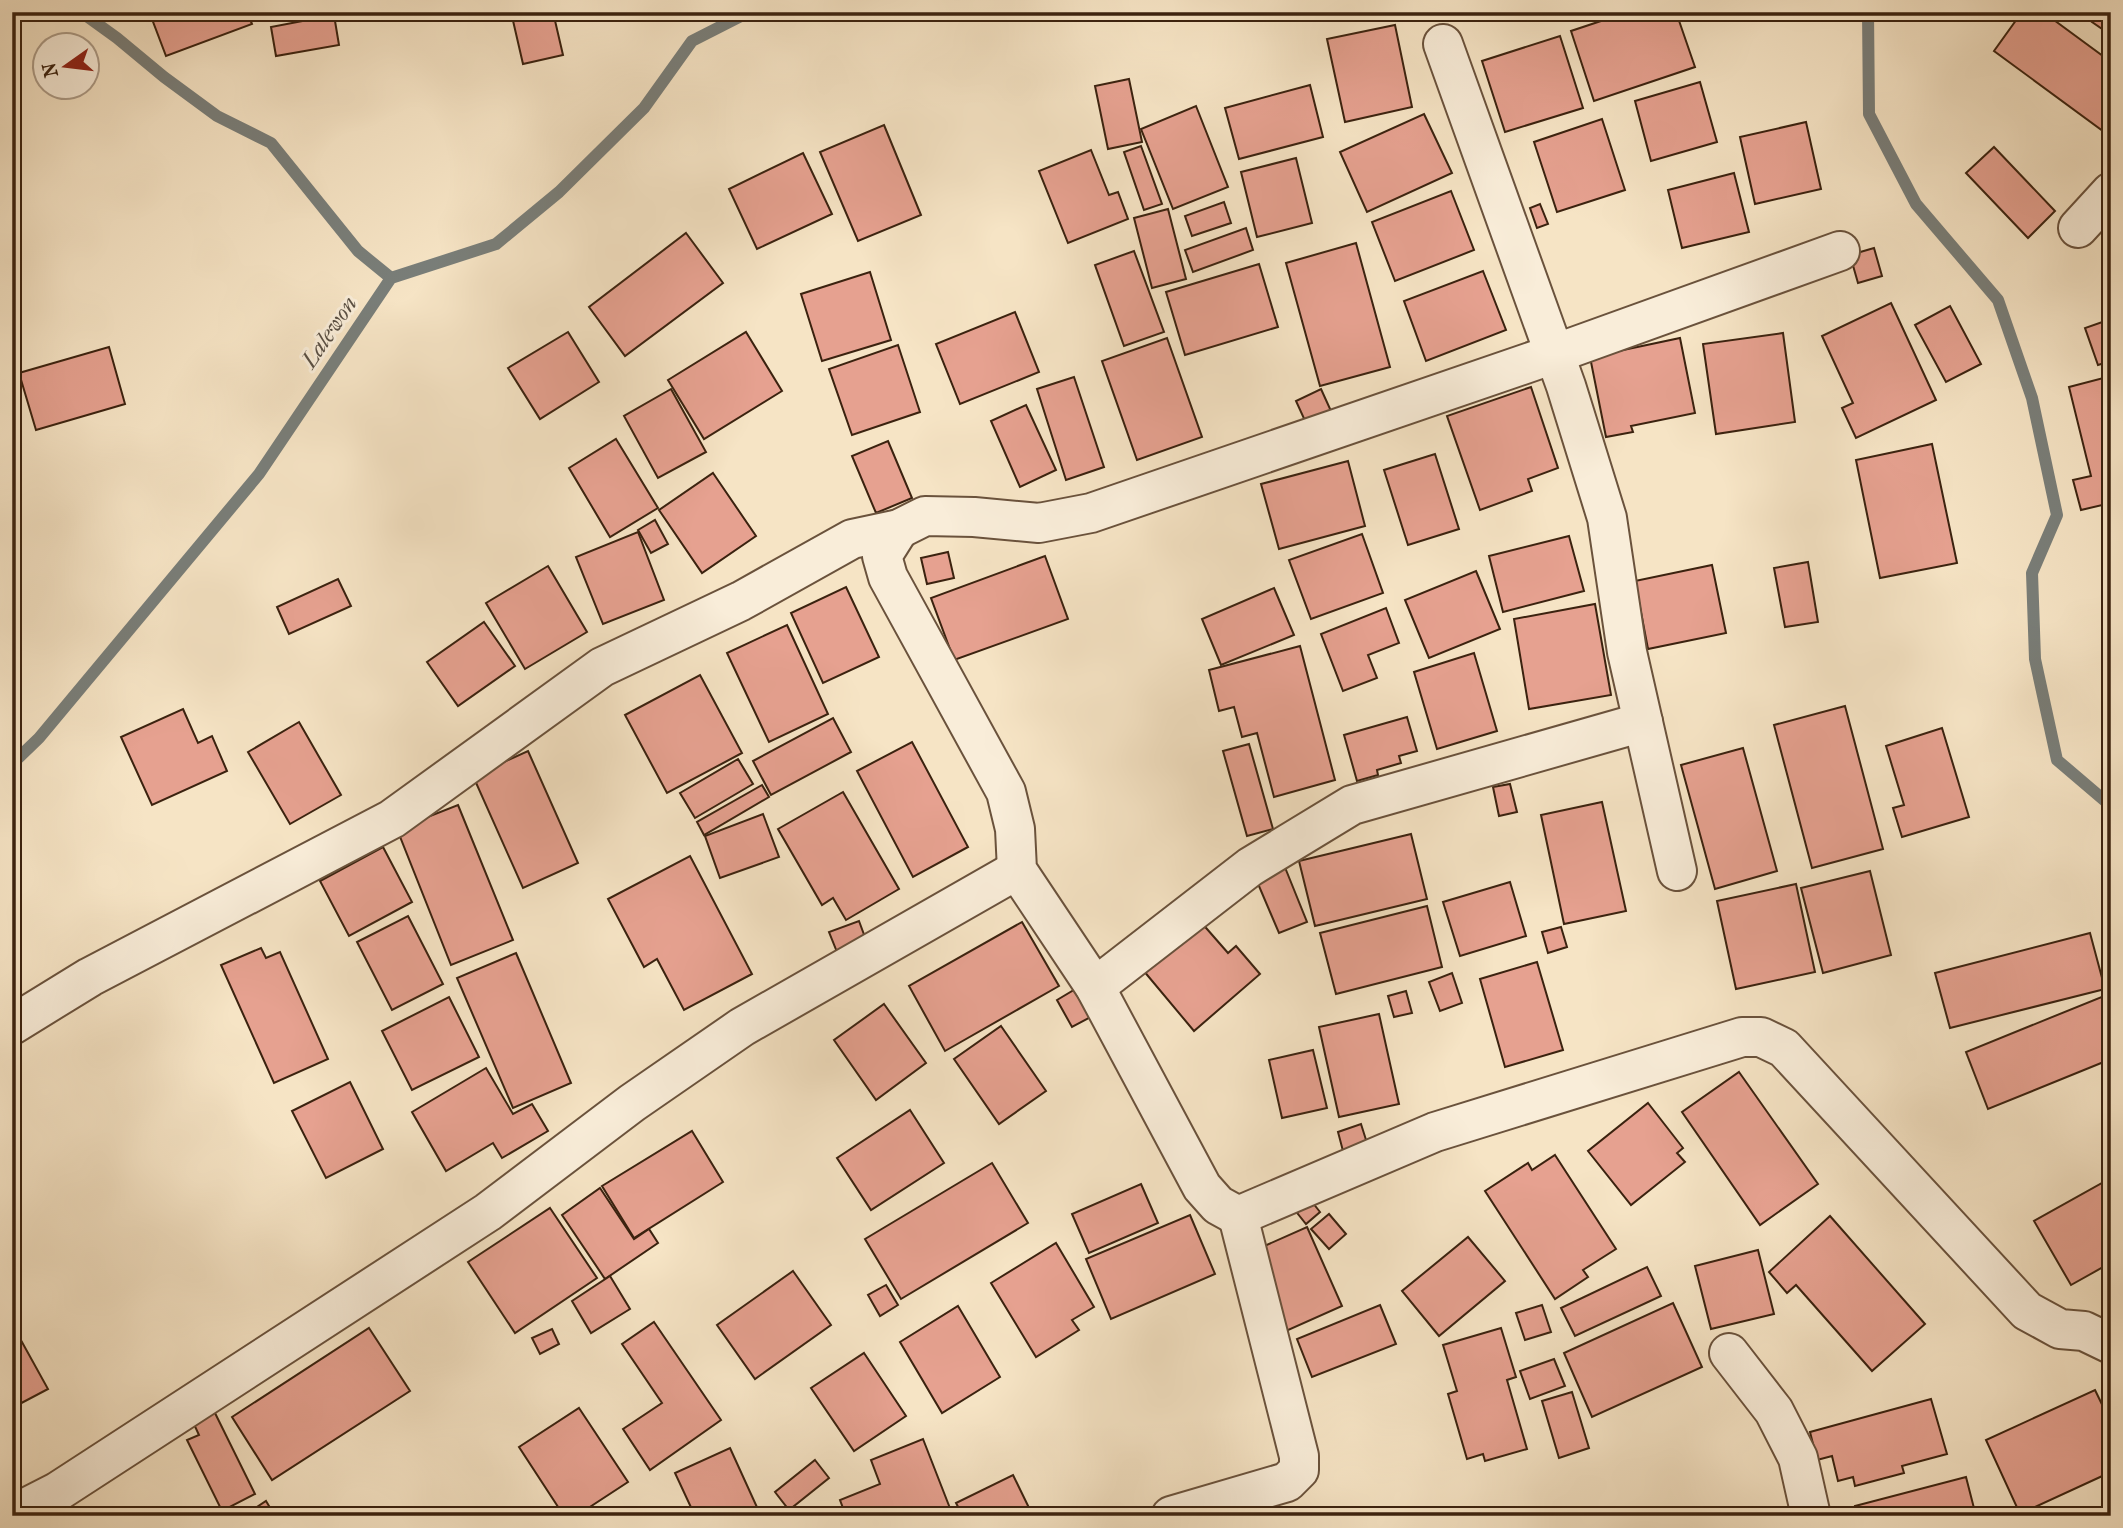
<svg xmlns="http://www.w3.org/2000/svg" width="2123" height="1528" font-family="'IM FELL French Canon',serif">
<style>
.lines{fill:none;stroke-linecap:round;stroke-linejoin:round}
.stream{stroke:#797e79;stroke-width:12}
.building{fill:#e6a190;stroke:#3b220f;stroke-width:2}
.minor-casing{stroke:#6a523c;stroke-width:42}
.minor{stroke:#f9edd9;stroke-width:38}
.labels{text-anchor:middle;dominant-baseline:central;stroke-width:6;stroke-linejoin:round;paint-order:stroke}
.water-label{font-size:23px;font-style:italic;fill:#5a5044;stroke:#f9edd9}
</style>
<rect width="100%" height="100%" fill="#f6e4c5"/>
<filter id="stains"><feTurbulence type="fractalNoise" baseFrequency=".00286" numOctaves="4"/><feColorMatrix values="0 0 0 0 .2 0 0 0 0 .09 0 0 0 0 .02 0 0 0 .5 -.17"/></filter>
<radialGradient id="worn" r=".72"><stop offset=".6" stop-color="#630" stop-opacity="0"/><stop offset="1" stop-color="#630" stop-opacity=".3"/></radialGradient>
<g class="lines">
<g class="stream">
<path d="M 81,12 L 117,38 L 164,77 L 217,116 L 271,143 L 358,251 L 391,278"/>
<path d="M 1868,12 L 1869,114 L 1916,204 L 1998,300 L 2032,398 L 2057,515 L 2032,573 L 2035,659 L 2057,760 L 2111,806"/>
<path d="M 12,764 L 39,738 L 259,474 L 391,278 L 496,244 L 559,192 L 644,108 L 692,41 L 749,12"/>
</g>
</g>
<g class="building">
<path d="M 171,12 L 247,12 L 252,24 L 166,56 L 152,19 Z"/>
<path d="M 511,12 L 553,12 L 563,55 L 523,64 Z"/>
<path d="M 1628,12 L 1676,12 L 1695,67 L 1594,101 L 1571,31 Z"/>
<path d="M 2022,12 L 2043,12 L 2111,62 L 2111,128 L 2107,134 L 1994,51 Z"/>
<path d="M 2099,12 L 2111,12 L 2111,35 L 2092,22 Z"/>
<path d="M 334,15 L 339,45 L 276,56 L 271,27 Z"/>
<path d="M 1395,25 L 1412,107 L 1345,122 L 1327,39 Z"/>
<path d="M 1560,36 L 1583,108 L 1505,132 L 1482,61 Z"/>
<path d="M 1129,79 L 1142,142 L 1108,149 L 1095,86 Z"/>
<path d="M 1700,82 L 1717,142 L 1651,161 L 1635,101 Z"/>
<path d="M 1310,85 L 1323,137 L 1239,159 L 1225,108 Z"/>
<path d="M 1196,106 L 1228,187 L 1173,209 L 1141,129 Z"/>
<path d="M 1424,114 L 1452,173 L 1367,212 L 1340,152 Z"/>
<path d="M 1602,119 L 1625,190 L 1557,212 L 1534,142 Z"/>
<path d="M 1806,122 L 1821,189 L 1755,204 L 1740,137 Z"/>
<path d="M 884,125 L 921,215 L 858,241 L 820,152 Z"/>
<path d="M 1141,146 L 1162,204 L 1144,210 L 1124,152 Z"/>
<path d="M 1994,147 L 2055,211 L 2028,238 L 1966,173 Z"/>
<path d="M 1091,150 L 1109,195 L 1118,192 L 1128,219 L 1068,243 L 1039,171 Z"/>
<path d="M 803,153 L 832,214 L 757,249 L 729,189 Z"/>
<path d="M 1296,158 L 1312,223 L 1257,237 L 1241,172 Z"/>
<path d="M 1734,173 L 1749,232 L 1682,248 L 1668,190 Z"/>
<path d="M 1451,191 L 1474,250 L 1395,281 L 1372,222 Z"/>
<path d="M 1224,202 L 1231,223 L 1192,236 L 1185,216 Z"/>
<path d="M 1540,204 L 1548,224 L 1537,228 L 1530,208 Z"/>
<path d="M 1168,209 L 1186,279 L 1152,288 L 1134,218 Z"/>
<path d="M 1246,228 L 1253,250 L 1193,272 L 1185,250 Z"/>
<path d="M 686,233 L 723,283 L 625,356 L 589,307 Z"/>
<path d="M 1356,243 L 1390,367 L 1320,386 L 1286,263 Z"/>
<path d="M 1874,248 L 1882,276 L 1858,283 L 1850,255 Z"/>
<path d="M 1134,251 L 1164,332 L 1124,346 L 1095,265 Z"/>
<path d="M 1259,264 L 1278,327 L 1185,355 L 1166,292 Z"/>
<path d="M 1483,271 L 1506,330 L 1426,361 L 1404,301 Z"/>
<path d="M 870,272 L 891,340 L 822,361 L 801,294 Z"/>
<path d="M 1891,303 L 1936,400 L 1856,438 L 1842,408 L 1853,403 L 1822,336 Z"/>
<path d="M 1950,306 L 1981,364 L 1946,382 L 1915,325 Z"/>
<path d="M 1015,312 L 1039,372 L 960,404 L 936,344 Z"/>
<path d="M 2111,319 L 2111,361 L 2098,365 L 2085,328 Z"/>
<path d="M 568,332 L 599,382 L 540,419 L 508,368 Z"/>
<path d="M 746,332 L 782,391 L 704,439 L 668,380 Z"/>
<path d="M 1783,333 L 1795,422 L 1716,434 L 1703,344 Z"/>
<path d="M 1167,338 L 1202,437 L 1137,460 L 1102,361 Z"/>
<path d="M 1680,338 L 1695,413 L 1631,426 L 1633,432 L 1606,437 L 1590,357 Z"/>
<path d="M 898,345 L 920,412 L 852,435 L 829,369 Z"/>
<path d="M 109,347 L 125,404 L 36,430 L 19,373 Z"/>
<path d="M 2111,376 L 2111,503 L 2081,510 L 2073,480 L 2091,476 L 2069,387 Z"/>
<path d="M 1074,377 L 1104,467 L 1066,480 L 1037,389 Z"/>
<path d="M 1531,387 L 1558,468 L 1528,479 L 1532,491 L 1480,510 L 1447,416 Z"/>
<path d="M 671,389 L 706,452 L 658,478 L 624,416 Z"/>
<path d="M 1321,389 L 1331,411 L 1306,423 L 1296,401 Z"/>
<path d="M 1026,405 L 1056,470 L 1020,487 L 991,421 Z"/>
<path d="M 616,439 L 658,508 L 610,537 L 569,468 Z"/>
<path d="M 888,441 L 912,498 L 876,513 L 852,456 Z"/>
<path d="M 1932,444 L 1957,563 L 1880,578 L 1856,460 Z"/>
<path d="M 1435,454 L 1459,529 L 1408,545 L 1384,470 Z"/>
<path d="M 1348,461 L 1365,526 L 1279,549 L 1261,484 Z"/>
<path d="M 713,473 L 756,536 L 702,573 L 659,510 Z"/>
<path d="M 655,520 L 668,544 L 651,553 L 638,530 Z"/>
<path d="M 638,532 L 664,600 L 603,624 L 576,557 Z"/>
<path d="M 1362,534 L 1383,593 L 1311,619 L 1289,560 Z"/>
<path d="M 1569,536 L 1584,591 L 1503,612 L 1489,556 Z"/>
<path d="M 948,552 L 954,578 L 927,584 L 921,558 Z"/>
<path d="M 1045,556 L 1068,619 L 954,660 L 931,598 Z"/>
<path d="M 1808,562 L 1818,622 L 1785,627 L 1774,568 Z"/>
<path d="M 1712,565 L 1726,633 L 1648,649 L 1635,581 Z"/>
<path d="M 548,566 L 587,632 L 525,669 L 486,603 Z"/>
<path d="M 1476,571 L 1500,629 L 1429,658 L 1405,600 Z"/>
<path d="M 338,579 L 351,606 L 289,634 L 277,607 Z"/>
<path d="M 846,587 L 879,657 L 823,683 L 791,613 Z"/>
<path d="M 1274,588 L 1294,635 L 1221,665 L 1202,619 Z"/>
<path d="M 1595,604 L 1611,695 L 1529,709 L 1514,619 Z"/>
<path d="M 1386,608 L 1399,643 L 1368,655 L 1377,678 L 1343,691 L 1321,634 Z"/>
<path d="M 484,622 L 515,666 L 458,706 L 427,662 Z"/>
<path d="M 787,625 L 828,714 L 769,742 L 727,653 Z"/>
<path d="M 1300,646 L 1335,780 L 1274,797 L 1257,733 L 1242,737 L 1234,707 L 1219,711 L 1209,670 Z"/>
<path d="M 1474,653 L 1497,731 L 1437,749 L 1414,672 Z"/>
<path d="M 700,675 L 742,753 L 667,793 L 625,715 Z"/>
<path d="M 1845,706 L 1883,849 L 1812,868 L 1774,725 Z"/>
<path d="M 183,709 L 198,743 L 212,736 L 227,771 L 152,805 L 121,737 Z"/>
<path d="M 1407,717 L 1417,751 L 1399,756 L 1401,763 L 1377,770 L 1378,775 L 1357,781 L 1344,735 Z"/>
<path d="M 833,718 L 851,752 L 771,795 L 753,761 Z"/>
<path d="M 299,722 L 341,795 L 290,824 L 248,752 Z"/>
<path d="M 1942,728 L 1969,817 L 1902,837 L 1893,808 L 1904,805 L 1886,746 Z"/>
<path d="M 912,742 L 968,847 L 913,877 L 857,771 Z"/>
<path d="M 1249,744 L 1273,829 L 1247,836 L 1223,751 Z"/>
<path d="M 1743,748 L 1777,871 L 1715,889 L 1681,765 Z"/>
<path d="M 528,751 L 578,863 L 523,888 L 473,776 Z"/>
<path d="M 738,759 L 753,784 L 695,818 L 680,793 Z"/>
<path d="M 1510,784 L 1517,812 L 1499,816 L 1493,787 Z"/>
<path d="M 762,785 L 769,797 L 704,835 L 697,822 Z"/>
<path d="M 843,792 L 899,889 L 846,920 L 833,898 L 822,905 L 778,829 Z"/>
<path d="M 1602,802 L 1626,911 L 1564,924 L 1541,815 Z"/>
<path d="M 458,805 L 513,940 L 451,965 L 397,829 Z"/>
<path d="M 763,814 L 779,857 L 720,878 L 705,836 Z"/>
<path d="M 1411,834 L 1427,899 L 1315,926 L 1299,861 Z"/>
<path d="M 383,847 L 412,902 L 349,936 L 320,881 Z"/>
<path d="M 690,856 L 752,974 L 684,1010 L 657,959 L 644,967 L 608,899 Z"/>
<path d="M 1282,860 L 1307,922 L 1279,933 L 1253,872 Z"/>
<path d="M 1870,871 L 1891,955 L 1823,973 L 1801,888 Z"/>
<path d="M 1510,882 L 1526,936 L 1460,956 L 1443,902 Z"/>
<path d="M 1796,884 L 1815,972 L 1736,989 L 1717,901 Z"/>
<path d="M 1427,906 L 1442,967 L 1336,994 L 1320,933 Z"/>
<path d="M 408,916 L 443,984 L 392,1010 L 357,942 Z"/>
<path d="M 859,921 L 866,940 L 837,952 L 829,932 Z"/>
<path d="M 1200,921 L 1228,953 L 1236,946 L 1260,974 L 1194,1031 L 1143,970 Z"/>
<path d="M 1022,922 L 1059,986 L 945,1051 L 909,986 Z"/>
<path d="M 1561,927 L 1567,947 L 1548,953 L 1542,932 Z"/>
<path d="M 2090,933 L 2105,989 L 1950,1028 L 1935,973 Z"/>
<path d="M 261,948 L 266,958 L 280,952 L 328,1059 L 274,1083 L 221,965 Z"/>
<path d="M 516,953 L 571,1083 L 513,1108 L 457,978 Z"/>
<path d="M 1537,962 L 1563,1050 L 1505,1067 L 1480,979 Z"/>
<path d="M 1452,973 L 1462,1003 L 1440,1011 L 1429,982 Z"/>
<path d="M 1084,984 L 1100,1012 L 1072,1027 L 1057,1000 Z"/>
<path d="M 1406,991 L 1412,1013 L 1394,1017 L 1388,996 Z"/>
<path d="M 2109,994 L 2111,999 L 2111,1059 L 1988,1109 L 1966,1052 Z"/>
<path d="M 449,997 L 479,1057 L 412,1090 L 382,1031 Z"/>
<path d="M 884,1004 L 926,1063 L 876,1100 L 834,1040 Z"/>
<path d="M 1379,1014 L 1399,1104 L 1339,1117 L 1319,1027 Z"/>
<path d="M 1001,1026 L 1046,1091 L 999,1124 L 954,1059 Z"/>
<path d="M 1313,1050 L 1327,1108 L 1282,1118 L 1269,1060 Z"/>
<path d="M 486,1068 L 513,1114 L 532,1104 L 548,1131 L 502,1158 L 493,1143 L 446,1171 L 412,1112 Z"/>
<path d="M 1739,1072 L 1818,1184 L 1760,1225 L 1682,1112 Z"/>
<path d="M 350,1082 L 383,1149 L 326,1178 L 292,1111 Z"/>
<path d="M 1648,1103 L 1683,1148 L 1677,1153 L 1685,1162 L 1631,1205 L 1588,1151 Z"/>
<path d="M 910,1110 L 944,1163 L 871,1210 L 837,1158 Z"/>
<path d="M 1361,1124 L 1367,1143 L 1343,1151 L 1338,1132 Z"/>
<path d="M 692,1131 L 723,1182 L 634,1238 L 602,1186 Z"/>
<path d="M 1555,1155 L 1616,1249 L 1583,1270 L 1588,1277 L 1555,1299 L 1485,1191 L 1528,1163 L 1532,1170 Z"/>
<path d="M 992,1163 L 1028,1223 L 901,1299 L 865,1239 Z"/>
<path d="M 2111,1178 L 2111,1273 L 2109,1274 L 2105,1266 L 2071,1285 L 2034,1221 Z"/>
<path d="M 1141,1184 L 1158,1223 L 1089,1253 L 1072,1214 Z"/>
<path d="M 600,1188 L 634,1239 L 649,1229 L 658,1243 L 605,1279 L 562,1215 Z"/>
<path d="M 1309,1198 L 1320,1212 L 1306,1224 L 1294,1209 Z"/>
<path d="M 550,1208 L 597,1278 L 515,1333 L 468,1262 Z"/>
<path d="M 1329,1214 L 1346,1234 L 1329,1249 L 1311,1229 Z"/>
<path d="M 1190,1215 L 1215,1274 L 1111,1319 L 1086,1259 Z"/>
<path d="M 1830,1216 L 1925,1324 L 1872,1371 L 1796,1285 L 1787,1293 L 1769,1272 Z"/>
<path d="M 1307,1227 L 1342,1306 L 1286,1331 L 1251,1252 Z"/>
<path d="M 1468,1237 L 1505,1281 L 1439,1336 L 1402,1291 Z"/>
<path d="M 1056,1243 L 1094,1307 L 1072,1320 L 1079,1330 L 1036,1357 L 991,1283 Z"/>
<path d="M 1758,1250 L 1774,1314 L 1711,1329 L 1695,1266 Z"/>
<path d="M 1647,1267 L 1661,1296 L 1575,1336 L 1561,1308 Z"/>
<path d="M 793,1271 L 831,1325 L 755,1379 L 717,1325 Z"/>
<path d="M 610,1276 L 630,1309 L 591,1333 L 572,1301 Z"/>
<path d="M 886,1285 L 898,1305 L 880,1316 L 868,1295 Z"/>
<path d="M 1673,1303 L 1702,1367 L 1592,1417 L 1564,1353 Z"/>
<path d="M 1380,1305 L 1396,1344 L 1312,1377 L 1297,1339 Z"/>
<path d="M 1542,1305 L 1551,1332 L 1525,1340 L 1516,1313 Z"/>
<path d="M 958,1306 L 1000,1377 L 942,1413 L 900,1342 Z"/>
<path d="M 654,1322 L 721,1420 L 650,1470 L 623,1429 L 662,1403 L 622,1344 Z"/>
<path d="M 12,1324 L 48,1389 L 12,1408 Z"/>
<path d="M 369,1328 L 410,1391 L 272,1480 L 232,1417 Z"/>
<path d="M 1501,1328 L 1516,1377 L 1507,1380 L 1527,1449 L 1485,1461 L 1483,1454 L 1467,1459 L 1448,1394 L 1457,1391 L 1443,1345 Z"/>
<path d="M 552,1329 L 559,1344 L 540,1354 L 532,1338 Z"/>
<path d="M 864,1353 L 906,1416 L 854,1451 L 811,1388 Z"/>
<path d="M 1554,1359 L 1565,1386 L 1530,1399 L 1520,1371 Z"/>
<path d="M 2095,1390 L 2111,1423 L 2111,1472 L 2020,1514 L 1986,1440 Z"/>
<path d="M 1572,1392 L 1589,1448 L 1559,1458 L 1542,1401 Z"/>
<path d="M 1931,1399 L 1947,1454 L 1902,1466 L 1904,1473 L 1855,1486 L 1853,1477 L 1838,1481 L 1832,1456 L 1817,1460 L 1810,1432 Z"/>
<path d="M 579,1408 L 628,1482 L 576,1516 L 564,1516 L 519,1447 Z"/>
<path d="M 213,1409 L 255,1494 L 222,1511 L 187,1440 L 199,1435 L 192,1420 Z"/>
<path d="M 923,1439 L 953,1516 L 846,1516 L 840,1500 L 880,1484 L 871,1460 Z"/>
<path d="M 730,1448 L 761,1516 L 695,1516 L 675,1473 Z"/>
<path d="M 815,1460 L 829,1478 L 789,1510 L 775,1492 Z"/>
<path d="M 1013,1475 L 1033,1516 L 963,1516 L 956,1503 Z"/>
<path d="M 1966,1477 L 1976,1516 L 1857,1516 L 1855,1506 Z"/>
<path d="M 266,1501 L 275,1516 L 243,1516 Z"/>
<path d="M 2111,1504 L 2111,1516 L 2084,1516 Z"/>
</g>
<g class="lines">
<g class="minor-casing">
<g id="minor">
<path d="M 1443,44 L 1566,386 L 1607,518 L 1627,652 L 1677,871"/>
<path d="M 2078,228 L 2111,192"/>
<path d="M 899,529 L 882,556 L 888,577 L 1006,792 L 1015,829 L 1017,870 L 1095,987 L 1202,1187 L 1218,1205 L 1238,1216 L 1435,1132 L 1742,1037 L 1761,1037 L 1784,1048 L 2027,1311 L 2060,1329 L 2084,1331 L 2111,1344"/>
<path d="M 1095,987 L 1250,867 L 1352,805 L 1643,722"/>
<path d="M 12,1025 L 90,977 L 392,819 L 602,667 L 741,601 L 852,539 L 899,529 L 925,516 L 974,517 L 1039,523 L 1091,513 L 1554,354 L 1840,251"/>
<path d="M 1729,1353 L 1774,1411 L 1798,1458 L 1811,1516"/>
<path d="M 12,1515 L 57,1492 L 488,1212 L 632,1103 L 742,1027 L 1017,870"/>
<path d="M 1171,1516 L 1287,1482 L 1299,1470 L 1299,1456 L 1238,1216"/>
</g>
</g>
<use href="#minor" class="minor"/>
</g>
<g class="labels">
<g class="water-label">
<text transform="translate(329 332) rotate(-56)">Lalewon</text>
</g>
</g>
<rect width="2123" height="1528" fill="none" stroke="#f6e4c5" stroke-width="42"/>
<rect x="14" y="14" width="2095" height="1500" fill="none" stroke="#3b220f" stroke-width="3.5"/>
<rect x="21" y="21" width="2081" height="1486" fill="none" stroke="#3b220f" stroke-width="2"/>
<g transform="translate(66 66) rotate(256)"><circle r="33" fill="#f9edd9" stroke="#ad9c88" stroke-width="2"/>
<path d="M0-5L12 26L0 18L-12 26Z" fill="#8f2418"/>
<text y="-10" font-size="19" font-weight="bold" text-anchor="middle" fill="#3b220f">N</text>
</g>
<rect width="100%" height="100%" filter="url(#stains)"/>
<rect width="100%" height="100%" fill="url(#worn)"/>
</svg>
